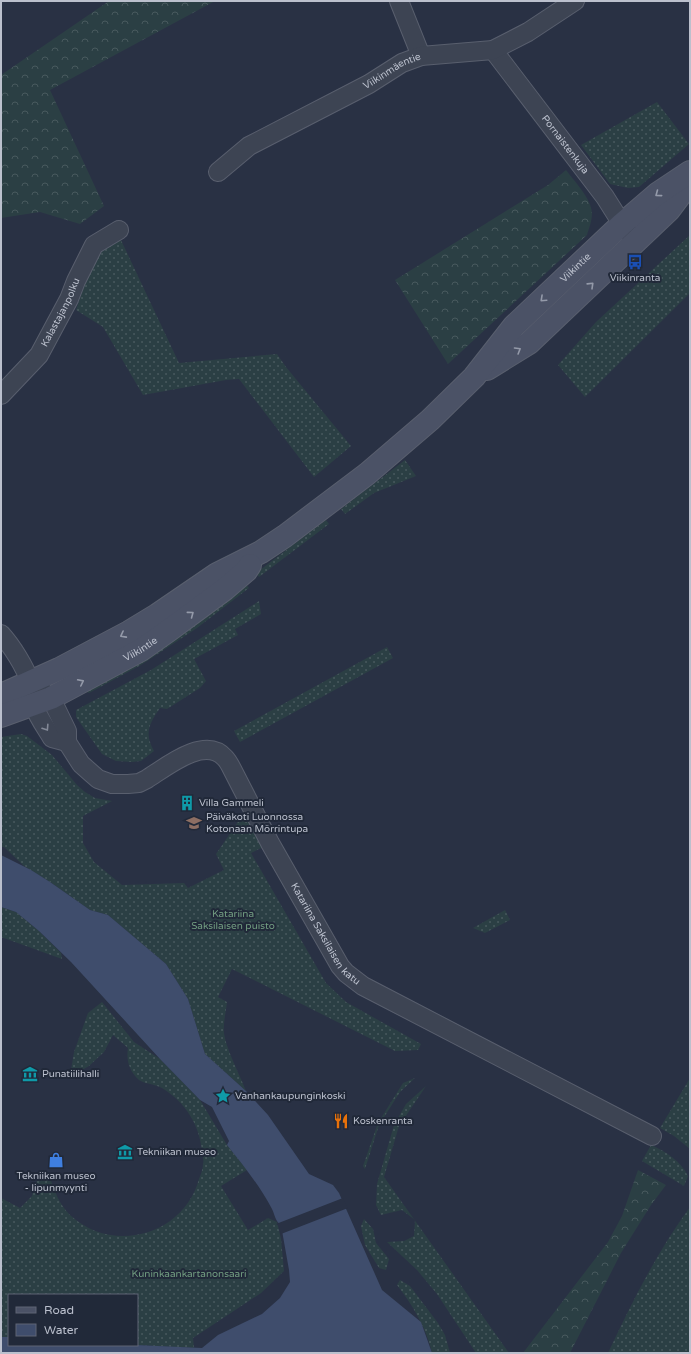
<svg xmlns="http://www.w3.org/2000/svg" width="691" height="1354" font-family="'Varela Round',sans-serif">
<style>
.grass{fill:url(#grass-dots)}
.forest{fill:url(#forest-crowns)}
.water{fill:#3f4d6c}
.pier{fill:#293144}
.lines{fill:none;stroke-linecap:round;stroke-linejoin:round}
.minor-casing{stroke:#595f6e;stroke-width:20}
.secondary-casing{stroke:#595f6e;stroke-width:24}
.minor{stroke:#3d4453;stroke-width:18}
.secondary{stroke:#4b5266;stroke-width:22}
.oneway{stroke:#949aa9}
.oneway2{stroke:#828896}
.labels{text-anchor:middle;dominant-baseline:central;stroke-width:4;stroke-linejoin:round;paint-order:stroke}
.street-label{font-size:10px;fill:#bbc0cd;stroke:#212939}
.poi-label{font-size:10px;fill:#bbc0cd;stroke:#212939;text-anchor:start}
.park-label{font-size:10px;fill:#729d81;stroke:#212939}
</style>
<defs>
<pattern id="grass-dots" width="8" height="8" patternUnits="userSpaceOnUse"><rect width="8" height="8" fill="#2b3f44"/><path d="M2 2h.1M6 6h.1" fill="none" stroke="#48595e" stroke-width="1.8" stroke-linecap="round"/></pattern>
<pattern id="forest-crowns" width="20" height="18" patternUnits="userSpaceOnUse"><rect width="20" height="18" fill="#2b3f44"/><path d="M2 6a3 3 0 1 1 6 0M12 15a3 3 0 1 1 6 0" fill="none" stroke="#48595e"/></pattern>
</defs>
<rect width="100%" height="100%" fill="#293144"/>
<g class="grass">
<path d="M 657,102 L 689,144 L 639,187 L 628,188 L 610,184 L 581,145 Z"/>
<path d="M 690,235 L 690,293 L 585,397 L 558,365 L 596,322 Z"/>
<path d="M 120,238 L 179,363 L 277,354 L 286,367 L 351,446 L 314,477 L 239,379 L 226,380 L 143,395 L 103,327 L 76,310 L 90,268 L 102,250 Z"/>
<path d="M 405,460 L 416,476 L 374,493 L 345,514 L 341,509 Z"/>
<path d="M 326,520 L 329,524 L 259,577 L 256,573 Z"/>
<path d="M 244,582 L 249,588 L 197,628 L 141,665 L 89,693 L 85,691 Z"/>
<path d="M 259,601 L 261,614 L 235,629 L 238,635 L 194,659 L 206,681 L 200,688 L 167,709 L 160,708 C 149,724 144,733 154,751 L 141,761 L 132,762 L 116,761 L 102,754 L 76,717 L 76,710 L 151,670 Z"/>
<path d="M 387,647 L 393,658 L 240,742 L 234,731 Z"/>
<path d="M 21,734 L 27,736 L 52,755 L 77,785 L 85,792 L 95,798 L 112,801 L 83,816 L 83,843 L 94,862 L 122,885 L 184,883 L 188,888 L 224,870 L 216,854 L 244,813 L 263,847 L 251,853 L 326,983 L 346,1002 L 421,1044 L 418,1050 L 395,1051 L 232,969 L 218,997 L 227,1002 C 226,1012 223,1023 224,1033 C 226,1049 240,1075 246,1091 L 205,1054 L 188,999 L 166,964 L 108,915 L 90,910 L 50,882 L 24,866 L 4,847 L 1,847 L 1,737 Z"/>
<path d="M 1,907 L 16,912 L 39,931 L 61,953 L 62,959 L 1,937 Z"/>
<path d="M 505,910 L 510,920 L 485,933 L 473,928 Z"/>
<path d="M 102,1002 L 134,1042 L 160,1059 L 200,1100 L 227,1145 L 247,1170 L 221,1186 L 248,1230 L 268,1218 L 277,1222 L 281,1239 L 284,1271 L 261,1293 L 193,1338 L 194,1348 L 136,1345 L 137,1295 L 9,1295 L 9,1337 L 1,1337 L 1,1198 L 20,1208 L 32,1196 L 34,1187 L 38,1179 L 49,1175 C 54,1190 59,1204 70,1215 C 113,1255 184,1235 199,1179 C 201,1174 203,1169 203,1164 C 204,1161 203,1156 202,1152 C 200,1125 185,1102 162,1088 C 155,1084 145,1084 139,1080 C 129,1071 126,1060 128,1048 L 113,1035 L 104,1052 L 89,1066 L 75,1074 L 71,1070 L 74,1052 L 88,1013 Z"/>
<path d="M 415,1078 L 400,1092 L 379,1125 L 365,1169 L 363,1166 L 378,1123 L 403,1083 Z"/>
<path d="M 690,1078 L 690,1149 L 674,1136 L 660,1128 Z"/>
<path d="M 426,1086 L 399,1126 L 384,1177 L 509,1353 L 476,1353 L 437,1294 L 417,1270 L 387,1242 L 404,1241 L 414,1236 L 415,1220 L 402,1210 L 381,1215 L 376,1205 L 377,1184 L 394,1125 L 406,1104 Z"/>
<path d="M 651,1145 C 665,1151 681,1161 688,1176 L 684,1186 L 642,1161 Z"/>
<path d="M 690,1207 L 690,1353 L 608,1353 C 632,1302 657,1252 690,1207 Z"/>
<path d="M 364,1219 L 373,1229 L 376,1243 L 389,1259 L 386,1270 L 379,1268 L 365,1245 L 361,1226 Z"/>
<path d="M 400,1280 L 410,1286 L 438,1323 L 445,1335 L 450,1353 L 432,1353 C 427,1329 412,1304 397,1285 Z"/>
</g>
<g class="forest">
<path d="M 109,1 L 215,1 L 50,90 L 104,206 L 80,224 L 40,212 L 1,218 L 1,75 Z"/>
<path d="M 566,170 C 575,182 591,198 592,213 C 592,221 589,228 587,235 L 448,364 L 395,280 L 548,185 Z"/>
<path d="M 638,1170 L 666,1185 L 651,1205 L 621,1253 L 570,1353 L 523,1353 L 608,1242 L 622,1216 Z"/>
</g>
<path class="water" d="M 1,855 L 31,870 L 50,882 L 90,910 L 108,915 L 166,964 L 188,999 L 205,1054 L 246,1091 L 268,1115 L 309,1174 L 333,1185 L 339,1193 L 382,1290 L 421,1322 L 432,1353 L 1,1353 L 1,1337 L 9,1337 L 9,1345 L 136,1345 L 202,1348 L 218,1335 L 262,1314 L 280,1298 L 290,1282 L 289,1270 L 281,1225 C 275,1221 275,1215 272,1209 C 260,1186 243,1165 227,1145 L 229,1141 L 212,1107 L 200,1100 L 160,1059 L 71,962 L 39,931 L 16,912 L 1,907 Z"/>
<path class="pier" d="M 343,1198 L 348,1208 L 281,1234 L 279,1226 L 276,1224 Z"/>
<g class="lines">
<g class="minor-casing">
<g id="minor">
<path d="M 399,1 L 421,56"/>
<path id="s1" d="M 493,50 L 605,197 L 622,224 L 630,234"/>
<path id="s2" d="M 218,172 L 249,146 L 369,84 L 402,63 L 421,56 L 493,50 L 528,32 L 575,1"/>
<path id="s3" d="M 1,395 L 39,355 L 69,299 L 76,281 L 94,245 L 119,230"/>
<path d="M 1,634 C 12,646 25,667 30,682 C 33,689 31,699 34,706 C 38,717 46,728 52,738 L 67,742"/>
<path id="s4" d="M 31,682 L 51,698 L 67,731 L 67,742 L 81,764 L 90,772 L 98,779 L 112,784 L 128,784 L 139,783 L 147,779 C 166,767 205,735 225,758 C 228,761 230,765 232,769 L 270,843 L 340,966 L 346,973 L 363,986 L 652,1136"/>
</g>
</g>
<g class="secondary-casing">
<g id="secondary">
<path d="M 487,369 L 529,343 L 669,210 L 690,182"/>
<path id="s5" d="M 1,695 L 59,669 L 129,632 L 157,615 L 217,574 L 261,552 L 285,536 L 367,474 L 430,420 L 474,377 L 514,326 L 622,224 L 657,194 L 690,172"/>
<path id="s6" d="M 1,716 L 51,698 L 141,650 L 168,631 L 225,589 L 246,571 L 250,565"/>
</g>
</g>
<use href="#minor" class="minor"/>
<use href="#secondary" class="secondary"/>
</g>
<defs><path id="oneway-chevron" d="M-2-3.5L2.5 0L-2 3.5" fill="none" stroke-width="1.6" stroke-linecap="round" stroke-linejoin="round"/></defs>
<g class="oneway">
<use href="#oneway-chevron" transform="translate(658 194) rotate(143)"/>
<use href="#oneway-chevron" transform="translate(591 285) rotate(-44)"/>
<use href="#oneway-chevron" transform="translate(543 299) rotate(137)"/>
<use href="#oneway-chevron" transform="translate(518 350) rotate(-31)"/>
<use href="#oneway-chevron" transform="translate(191 614) rotate(-37)"/>
<use href="#oneway-chevron" transform="translate(123 635) rotate(152)"/>
<use href="#oneway-chevron" transform="translate(81 682) rotate(-27)"/>
</g>
<use class="oneway2" href="#oneway-chevron" transform="translate(46 728) rotate(57)"/>
<defs>
<g id="bus-bare" transform="scale(1.2)"><path d="M-5-6H5V4H4V6H2V4H-2V6H-4V4H-5ZM-3.5-4V0h7V-4ZM-3.5 1.2v1.5H-2V1.2ZM2 1.2v1.5H3.5V1.2Z" fill="#1a4fb4" stroke="#212939" stroke-width="2.5" paint-order="stroke"/></g>
<g id="building-bare" transform="scale(1.2)"><path d="M-4-6H4V6H1V3H-1V6H-4ZM-2.5-4.3h1.7v1.8h-1.7ZM.8-4.3h1.7v1.8H.8ZM-2.5-1h1.7V.8h-1.7ZM.8-1h1.7V.8H.8Z" fill="#0f9aa8" stroke="#212939" stroke-width="2.5" paint-order="stroke"/></g>
<g id="school-bare" transform="scale(1.2)"><path d="M0-5L7-2L0 1L-7-2ZM-4 1L0 2.5L4 1V4Q0 6-4 4Z" fill="#8d6e63" stroke="#212939" stroke-width="2.5" paint-order="stroke"/></g>
<g id="museum-bare" transform="scale(1.2)"><path d="M0-6L6-3V-2H-6V-3ZM-5-1h2V3h-2ZM-1-1h2V3h-2ZM3-1h2V3H3ZM-6 4H6V6H-6Z" fill="#0f9aa8" stroke="#212939" stroke-width="2.5" paint-order="stroke"/></g>
<g id="sight-bare" transform="scale(1.2)"><path d="M0-6L1.8-2.2L6-1.7L2.9 1.2L3.7 5.4L0 3.3L-3.7 5.4L-2.9 1.2L-6-1.7L-1.8-2.2Z" fill="#0f9aa8" stroke="#212939" stroke-width="2.5" paint-order="stroke"/></g>
<g id="restaurant-bare" transform="scale(1.2)"><path d="M-5-6h1v4h1v-4h1v4h1v-4h1v5L-1.5 .5V6h-2V.5L-5-1ZM5-6V6H3V1.5H1.5Q1.5-4 5-6Z" fill="#e8710a" stroke="#212939" stroke-width="2.5" paint-order="stroke"/></g>
<g id="shop-bare" transform="scale(1.2)"><path d="M-5-2.5h2.3a2.7 3.5 0 0 1 5.4 0H5L5.5 6h-11ZM-1.5-2.5h3a1.5 2.3 0 0 0-3 0Z" fill="#3f7fe0" stroke="#212939" stroke-width="2.5" paint-order="stroke"/></g>
</defs>
<g fill-rule="evenodd">
<use href="#bus-bare" x="635" y="262"/>
<use href="#building-bare" x="187" y="803"/>
<use href="#school-bare" x="194" y="823"/>
<use href="#museum-bare" x="30" y="1074"/>
<use href="#sight-bare" x="223" y="1096"/>
<use href="#restaurant-bare" x="341" y="1121"/>
<use href="#museum-bare" x="125" y="1152"/>
<use href="#shop-bare" x="56" y="1160"/>
</g>
<g class="labels">
<g class="street-label">
<text stroke="none"><textPath href="#s2" startOffset="202">Viikinmäentie</textPath></text>
<text stroke="none"><textPath href="#s1" startOffset="119">Pornaistenkuja</textPath></text>
<text stroke="none"><textPath href="#s5" startOffset="723">Viikintie</textPath></text>
<text stroke="none"><textPath href="#s3" startOffset="103">Kalastajanpolku</textPath></text>
<text stroke="none"><textPath href="#s6" startOffset="155">Viikintie</textPath></text>
<text stroke="none"><textPath href="#s4" startOffset="464">Katariina Saksilaisen katu</textPath></text>
</g>
<g class="poi-label">
<text x="635" y="278" text-anchor="middle">Viikinranta</text>
<text x="199" y="803">Villa Gammeli</text>
<text x="206" y="817">Päiväkoti Luonnossa<tspan x="206" dy="12">Kotonaan Mörrintupa</tspan></text>
<text x="42" y="1074">Punatiilihalli</text>
<text x="235" y="1096">Vanhankaupunginkoski</text>
<text x="353" y="1121">Koskenranta</text>
<text x="137" y="1152">Tekniikan museo</text>
<text x="56" y="1176" text-anchor="middle">Tekniikan museo<tspan x="56" dy="12">- lipunmyynti</tspan></text>
</g>
<g class="park-label">
<text x="233" y="914">Katariina<tspan x="233" dy="12">Saksilaisen puisto</tspan></text>
<text x="189" y="1274">Kuninkaankartanonsaari</text>
</g>
</g>
<rect width="691" height="1354" fill="none" stroke="#bbc0cd" stroke-width="4"/>
<rect x="8" y="1294" width="130" height="52" fill="#212939" stroke="#5f6574"/>
<rect x="16" y="1307" width="20" height="6" fill="#4b5266" stroke="#5f6574"/>
<text x="44" y="1314" font-size="12" fill="#bbc0cd">Road</text>
<rect x="16" y="1324" width="20" height="12" fill="#3f4d6c" stroke="#5f6574"/>
<text x="44" y="1334" font-size="12" fill="#bbc0cd">Water</text>
</svg>
